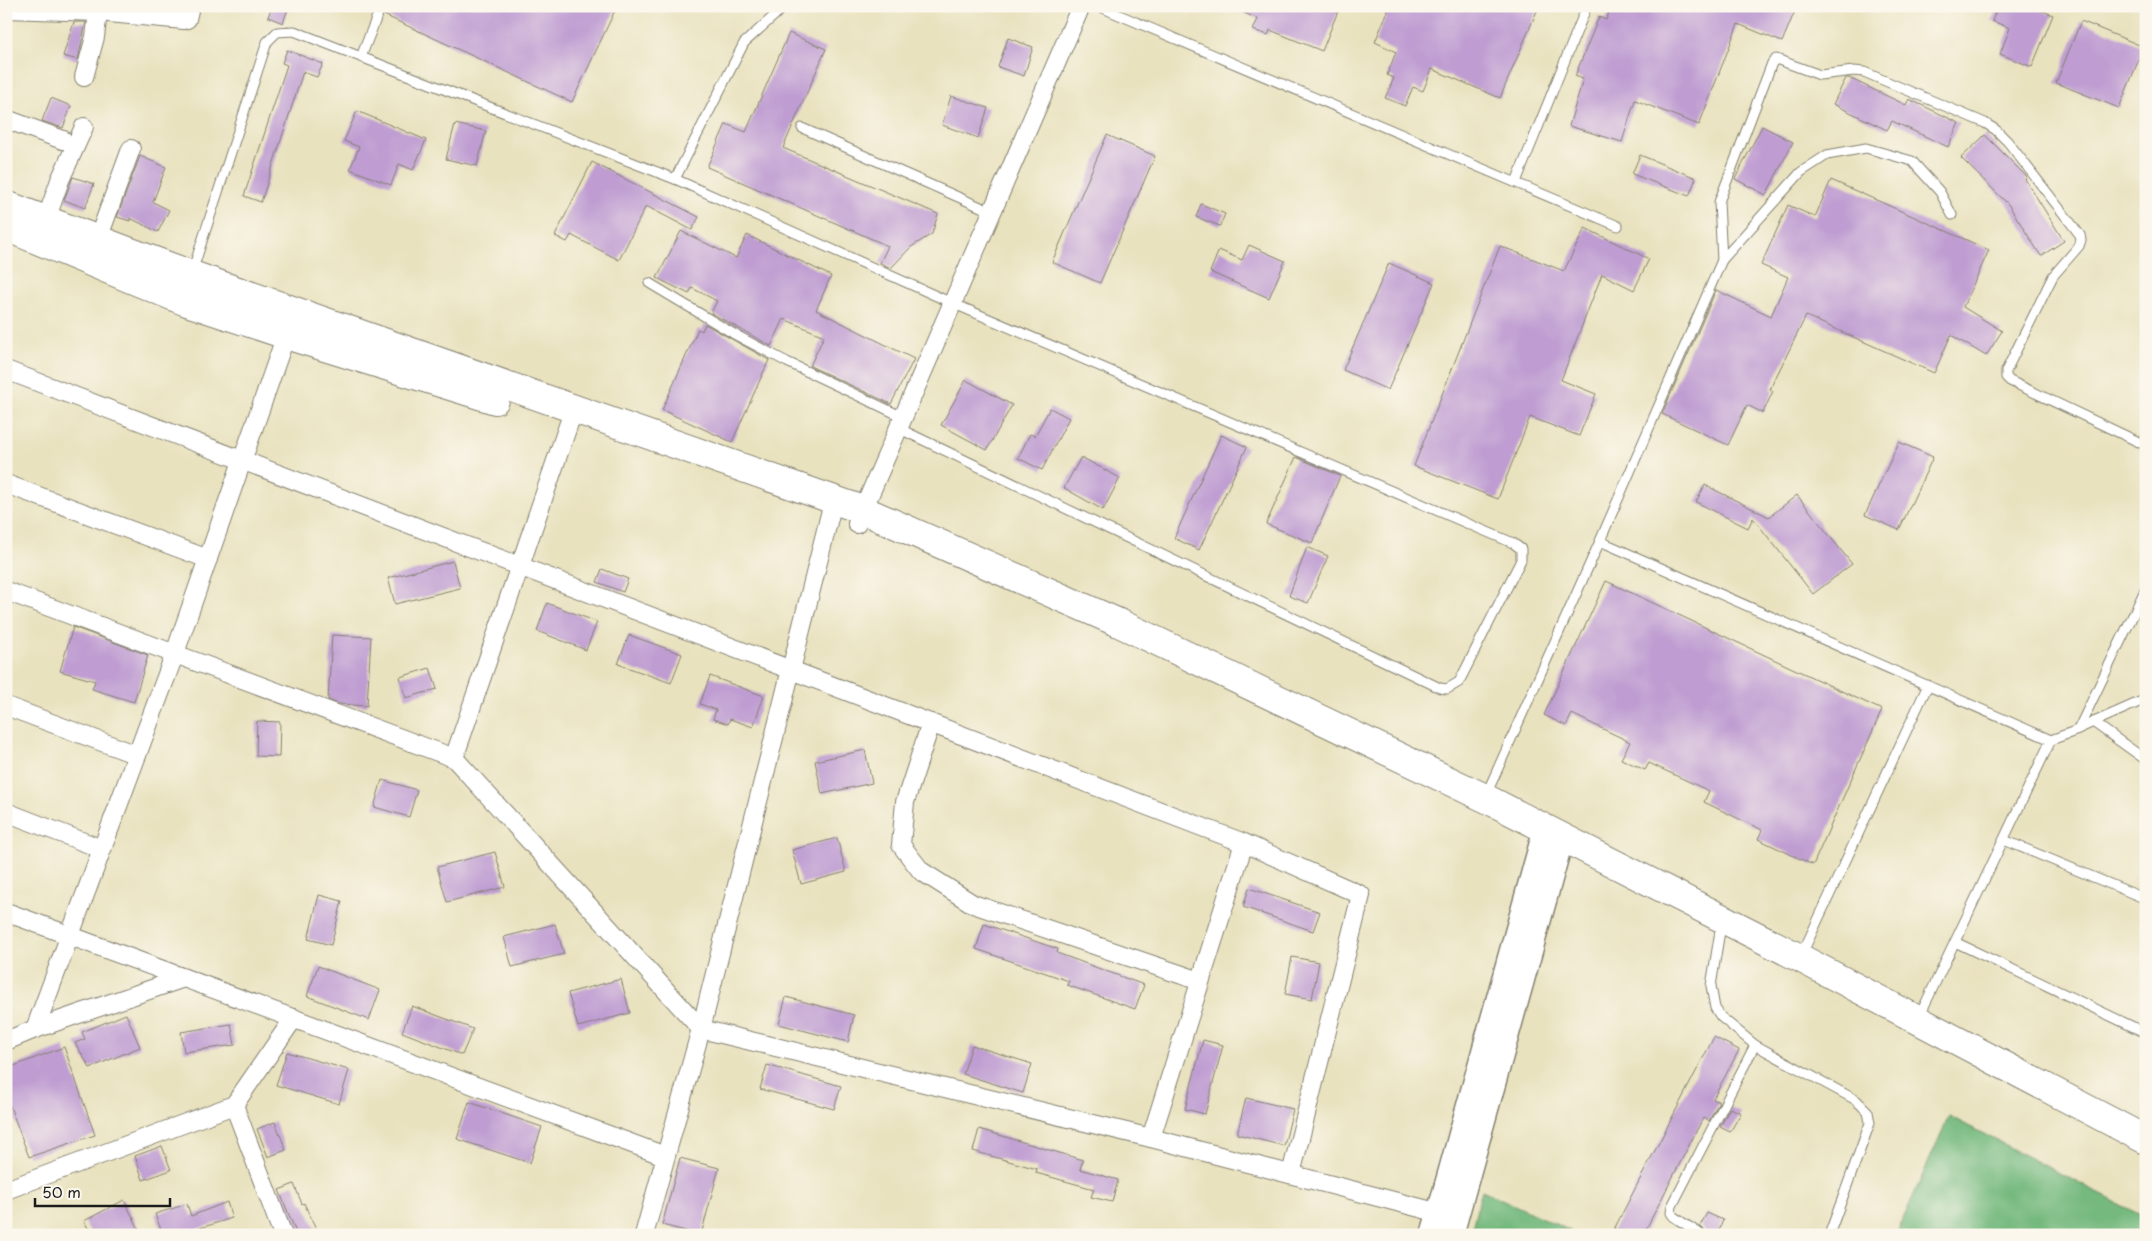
<svg xmlns="http://www.w3.org/2000/svg" width="2152" height="1241" font-family="'Playpen Sans',sans-serif">
<style>
.forest{fill:#74b97e;stroke:#486a4d}
.building{fill:#bf9dd2}
.lines{fill:none;stroke-linecap:round;stroke-linejoin:round}
.service-casing{stroke:#827f6e;stroke-width:11}
.minor-casing{stroke:#827f6e;stroke-width:20}
.tertiary-casing{stroke:#827f6e;stroke-width:25}
.primary-casing{stroke:#827f6e;stroke-width:30}
.service{stroke:#fff;stroke-width:9}
.minor{stroke:#fff;stroke-width:18}
.tertiary{stroke:#fff;stroke-width:22}
.primary{stroke:#fff;stroke-width:28}
</style>
<rect width="100%" height="100%" fill="#fbf7ec"/>
<filter id="ink" filterUnits="userSpaceOnUse"><feTurbulence type="fractalNoise" baseFrequency=".02" numOctaves="2"/><feDisplacementMap in="SourceGraphic" scale="10" xChannelSelector="R" yChannelSelector="G"/><feConvolveMatrix kernelMatrix="1 2 1 2 8 2 1 2 1" color-interpolation-filters="sRGB"/></filter>
<filter id="wash" filterUnits="userSpaceOnUse"><feTurbulence type="fractalNoise" baseFrequency=".0096" numOctaves="4" result="noise"/><feDisplacementMap in="SourceGraphic" scale="20" xChannelSelector="R" yChannelSelector="G"/><feGaussianBlur stdDeviation="1.12" result="paint"/><feColorMatrix in="noise" values="0 0 0 0 0 0 0 0 0 0 0 0 0 0 0 0 0 1.4 0 .05"/><feComposite in="paint" operator="in"/></filter>
<g filter="url(#wash)">
<rect width="100%" height="100%" fill="#e9e2bf"/>
<g class="forest">
<path d="M 1949,1116 L 2146,1218 L 2146,1235 L 1896,1235 Z"/>
<path d="M 1482,1190 L 1579,1235 L 1470,1235 Z"/>
</g>
<g id="blocks">
<g class="building">
<path d="M 272,6 L 289,6 L 283,23 L 268,17 Z"/>
<path d="M 387,6 L 617,6 L 572,102 L 384,15 Z"/>
<path d="M 1229,6 L 1340,6 L 1322,51 L 1270,30 L 1268,35 L 1253,30 L 1258,19 Z"/>
<path d="M 1390,6 L 1539,6 L 1500,98 L 1432,69 L 1423,91 L 1413,87 L 1405,106 L 1385,98 L 1394,78 L 1387,75 L 1396,52 L 1375,42 Z"/>
<path d="M 1612,6 L 1797,6 L 1782,42 L 1738,24 L 1699,125 L 1635,100 L 1622,142 L 1569,126 L 1583,79 L 1575,76 L 1599,17 L 1606,20 Z"/>
<path d="M 1998,6 L 2030,6 L 2053,15 L 2032,67 L 2000,54 L 2010,28 L 1992,21 Z"/>
<path d="M 2081,21 L 2144,47 L 2119,108 L 2056,83 Z"/>
<path d="M 74,22 L 86,22 L 78,60 L 63,56 Z"/>
<path d="M 789,33 L 826,49 L 783,148 L 938,214 L 932,234 L 911,247 L 891,268 L 880,263 L 888,246 L 707,167 L 726,124 L 746,132 Z"/>
<path d="M 1008,38 L 1033,47 L 1024,76 L 998,67 Z"/>
<path d="M 287,50 L 323,64 L 317,77 L 303,72 L 261,202 L 244,196 L 287,65 L 282,63 Z"/>
<path d="M 1846,78 L 1849,78 L 1906,105 L 1909,99 L 1959,123 L 1948,147 L 1892,121 L 1887,130 L 1833,104 Z"/>
<path d="M 951,96 L 988,108 L 978,138 L 942,125 Z"/>
<path d="M 51,98 L 71,106 L 63,128 L 42,121 Z"/>
<path d="M 357,111 L 426,140 L 413,170 L 399,164 L 391,185 L 350,169 L 359,147 L 344,141 Z"/>
<path d="M 455,124 L 486,131 L 477,166 L 446,159 Z"/>
<path d="M 1762,126 L 1793,142 L 1766,195 L 1735,179 Z"/>
<path d="M 1107,135 L 1155,156 L 1100,283 L 1052,262 Z"/>
<path d="M 1985,135 L 2027,177 L 2025,179 L 2064,241 L 2041,256 L 2008,204 L 1961,158 Z"/>
<path d="M 1640,155 L 1696,178 L 1689,196 L 1632,174 Z"/>
<path d="M 140,156 L 166,167 L 153,202 L 169,210 L 158,232 L 130,218 L 130,221 L 117,217 Z"/>
<path d="M 592,162 L 699,217 L 692,230 L 646,206 L 619,260 L 571,235 L 567,242 L 555,236 Z"/>
<path d="M 73,177 L 94,184 L 85,208 L 64,200 Z"/>
<path d="M 1831,180 L 1989,250 L 1963,307 L 2002,331 L 1986,356 L 1951,335 L 1934,373 L 1806,316 L 1770,389 L 1773,391 L 1763,413 L 1747,405 L 1728,445 L 1662,414 L 1716,290 L 1771,316 L 1788,277 L 1761,265 L 1788,205 L 1815,217 Z"/>
<path d="M 1201,204 L 1225,214 L 1220,226 L 1196,217 Z"/>
<path d="M 1585,228 L 1649,259 L 1634,290 L 1602,274 L 1561,380 L 1596,394 L 1579,436 L 1530,417 L 1498,499 L 1414,466 L 1500,246 L 1564,271 Z"/>
<path d="M 681,231 L 736,258 L 747,235 L 831,276 L 816,310 L 914,359 L 891,404 L 810,366 L 824,336 L 784,319 L 771,346 L 711,313 L 717,301 L 692,288 L 689,294 L 657,278 Z"/>
<path d="M 1249,245 L 1285,261 L 1269,298 L 1210,272 L 1219,250 L 1242,260 Z"/>
<path d="M 1389,263 L 1434,283 L 1388,390 L 1343,370 Z"/>
<path d="M 705,324 L 769,360 L 732,442 L 662,410 L 698,329 L 702,331 Z"/>
<path d="M 966,380 L 1012,405 L 987,450 L 941,425 Z"/>
<path d="M 1050,408 L 1069,418 L 1042,470 L 1018,458 L 1030,434 L 1035,436 Z"/>
<path d="M 1221,435 L 1247,447 L 1199,550 L 1174,538 Z"/>
<path d="M 1899,442 L 1933,457 L 1899,530 L 1865,515 Z"/>
<path d="M 1081,457 L 1120,478 L 1103,510 L 1064,488 Z"/>
<path d="M 1296,457 L 1340,476 L 1312,543 L 1266,524 Z"/>
<path d="M 1705,485 L 1769,517 L 1797,495 L 1852,564 L 1813,594 L 1753,518 L 1748,528 L 1696,502 Z"/>
<path d="M 1307,547 L 1328,556 L 1308,603 L 1289,596 Z"/>
<path d="M 453,561 L 460,588 L 395,604 L 388,578 Z"/>
<path d="M 602,569 L 628,579 L 623,592 L 597,582 Z"/>
<path d="M 1606,581 L 1882,710 L 1813,865 L 1758,839 L 1762,830 L 1704,802 L 1709,791 L 1649,763 L 1645,770 L 1621,759 L 1630,742 L 1572,714 L 1566,726 L 1544,715 Z"/>
<path d="M 547,603 L 597,622 L 586,650 L 537,631 Z"/>
<path d="M 73,627 L 148,655 L 134,702 L 92,689 L 95,681 L 60,671 Z"/>
<path d="M 332,635 L 371,637 L 367,706 L 339,704 L 328,700 Z"/>
<path d="M 629,635 L 682,654 L 671,683 L 618,664 Z"/>
<path d="M 430,668 L 437,689 L 406,698 L 400,677 Z"/>
<path d="M 710,676 L 764,696 L 753,727 L 730,719 L 728,724 L 713,719 L 716,710 L 700,704 Z"/>
<path d="M 257,721 L 280,722 L 279,757 L 256,756 Z"/>
<path d="M 865,750 L 872,783 L 822,794 L 815,761 Z"/>
<path d="M 382,780 L 417,790 L 409,817 L 374,807 Z"/>
<path d="M 837,838 L 846,872 L 801,884 L 792,850 Z"/>
<path d="M 495,852 L 505,887 L 447,902 L 437,867 Z"/>
<path d="M 1249,888 L 1320,912 L 1313,931 L 1243,907 Z"/>
<path d="M 319,895 L 342,901 L 331,945 L 308,939 Z"/>
<path d="M 555,924 L 564,954 L 512,967 L 504,937 Z"/>
<path d="M 984,924 L 1058,949 L 1057,953 L 1144,985 L 1135,1009 L 1067,985 L 1069,981 L 976,949 Z"/>
<path d="M 1292,957 L 1319,962 L 1312,999 L 1285,994 Z"/>
<path d="M 318,966 L 380,990 L 369,1020 L 307,996 Z"/>
<path d="M 621,979 L 630,1013 L 578,1027 L 568,993 Z"/>
<path d="M 786,997 L 854,1015 L 848,1042 L 779,1024 Z"/>
<path d="M 412,1006 L 473,1029 L 462,1055 L 402,1032 Z"/>
<path d="M 126,1014 L 140,1047 L 90,1068 L 75,1043 L 85,1039 L 82,1032 Z"/>
<path d="M 231,1024 L 235,1045 L 184,1052 L 181,1032 Z"/>
<path d="M 1714,1037 L 1739,1050 L 1713,1099 L 1719,1102 L 1709,1121 L 1703,1118 L 1643,1235 L 1611,1235 Z"/>
<path d="M 1203,1040 L 1223,1045 L 1205,1114 L 1185,1109 Z"/>
<path d="M 972,1045 L 1032,1064 L 1023,1093 L 963,1074 Z"/>
<path d="M 64,1047 L 95,1135 L 29,1157 L 6,1096 L 6,1069 Z"/>
<path d="M 287,1052 L 349,1070 L 339,1104 L 276,1085 Z"/>
<path d="M 767,1065 L 841,1086 L 834,1109 L 760,1089 Z"/>
<path d="M 1246,1098 L 1293,1109 L 1284,1146 L 1237,1134 Z"/>
<path d="M 469,1102 L 542,1127 L 530,1163 L 457,1139 Z"/>
<path d="M 1730,1108 L 1741,1113 L 1730,1132 L 1720,1127 Z"/>
<path d="M 275,1122 L 286,1150 L 268,1157 L 257,1129 Z"/>
<path d="M 979,1129 L 1083,1160 L 1080,1169 L 1118,1180 L 1112,1202 L 1091,1197 L 1094,1189 L 1036,1173 L 1037,1169 L 973,1151 Z"/>
<path d="M 162,1146 L 171,1170 L 143,1180 L 135,1156 Z"/>
<path d="M 680,1158 L 719,1168 L 701,1235 L 662,1225 Z"/>
<path d="M 294,1184 L 302,1204 L 304,1203 L 319,1235 L 297,1235 L 279,1190 Z"/>
<path d="M 124,1200 L 142,1235 L 92,1235 L 84,1221 Z"/>
<path d="M 227,1202 L 232,1218 L 178,1235 L 163,1235 L 155,1214 L 187,1204 L 191,1216 Z"/>
<path d="M 1707,1213 L 1723,1220 L 1717,1235 L 1708,1234 L 1700,1226 Z"/>
</g>
</g>
</g>
<g filter="url(#ink)">
<use href="#blocks" fill-opacity="0" stroke="#827f6e" stroke-width="1"/>
<g class="lines">
<g class="service-casing">
<g id="service">
<path d="M 1098,6 L 1618,226"/>
<path d="M 361,57 L 381,6"/>
<path d="M 802,128 L 992,212"/>
<path d="M 675,179 L 744,43 L 785,6"/>
<path d="M 1516,182 L 1587,6"/>
<path d="M 1722,260 L 1719,202 L 1772,63 L 1776,59 L 1820,75 L 1854,71 L 1864,72 L 1985,123 L 1996,130 L 2008,142 L 2080,235 L 2081,240 L 2079,246 L 2053,276 L 2006,371 L 2006,377 L 2010,381 L 2143,444 L 2146,449"/>
<path d="M 192,272 L 267,42 L 277,32 L 294,31 L 675,179 L 952,303 L 1513,543 L 1521,549 L 1521,560 L 1459,682 L 1447,689 L 1440,688 L 898,428"/>
<path d="M 649,283 L 734,334 L 787,362 L 903,417"/>
<path d="M 1600,541 L 2051,740 L 2078,730 L 2146,588"/>
<path d="M 2093,722 L 2146,760"/>
<path d="M 2078,729 L 2146,699"/>
<path d="M 1486,795 L 1600,541 L 1722,260 L 1801,172 L 1827,155 L 1866,148 L 1912,161 L 1940,192 L 1952,215"/>
<path d="M 2004,840 L 2146,899"/>
<path d="M 1720,931 L 1711,986 L 1715,1008 L 1721,1017 L 1755,1045 L 1856,1100 L 1868,1112 L 1870,1123 L 1829,1235"/>
<path d="M 1955,942 L 2146,1033"/>
<path d="M 1801,956 L 1928,685"/>
<path d="M 1919,1017 L 2051,740"/>
<path d="M 1702,1235 L 1674,1217 L 1671,1213 L 1672,1206 L 1755,1045"/>
</g>
</g>
<g class="minor-casing">
<g id="minor">
<path d="M 6,9 L 98,12 L 184,20 L 187,19 L 190,6"/>
<path d="M 84,77 L 95,37 L 98,12"/>
<path d="M 6,119 L 63,140"/>
<path d="M 46,220 L 60,180 L 84,127"/>
<path d="M 98,239 L 131,149"/>
<path d="M 6,370 L 1244,843 L 1361,895 L 1291,1174"/>
<path d="M 6,484 L 208,559"/>
<path d="M 857,524 L 1081,6"/>
<path d="M 6,591 L 454,758 L 701,1029 L 1151,1138 L 1451,1216"/>
<path d="M 6,706 L 137,755"/>
<path d="M 931,723 L 905,802 L 901,845 L 921,871 L 973,904 L 1200,981"/>
<path d="M 454,758 L 569,423"/>
<path d="M 6,812 L 102,849"/>
<path d="M 6,912 L 665,1156"/>
<path d="M 35,1029 L 175,653 L 286,335"/>
<path d="M 6,1041 L 35,1029 L 184,978"/>
<path d="M 234,1105 L 283,1235"/>
<path d="M 1151,1138 L 1244,843"/>
<path d="M 6,1190 L 234,1105 L 294,1018"/>
<path d="M 644,1235 L 701,1029 L 830,514"/>
</g>
</g>
<g class="tertiary-casing">
<g id="tertiary">
<path d="M 1432,1235 L 1545,828"/>
<path d="M 1452,1235 L 1560,847 L 1565,837"/>
</g>
</g>
<g class="primary-casing">
<g id="primary">
<path d="M 6,205 L 192,275 L 863,510 L 1119,623 L 1485,798 L 1800,958 L 2146,1140"/>
<path d="M 6,227 L 184,301 L 286,335 L 495,400"/>
</g>
</g>
<use href="#service" class="service"/>
<use href="#minor" class="minor"/>
<use href="#tertiary" class="tertiary"/>
<use href="#primary" class="primary"/>
</g>
</g>
<rect width="2152" height="1241" fill="none" stroke="#fbf7ec" stroke-width="25"/>
<path d="M35 1198v8h135v-8" fill="none" stroke="#1c1c1c" stroke-width="2.5"/>
<text x="42" y="1198" font-size="15" fill="#1c1c1c" stroke="#fbf7ec" stroke-width="4" paint-order="stroke">50 m</text>
</svg>
